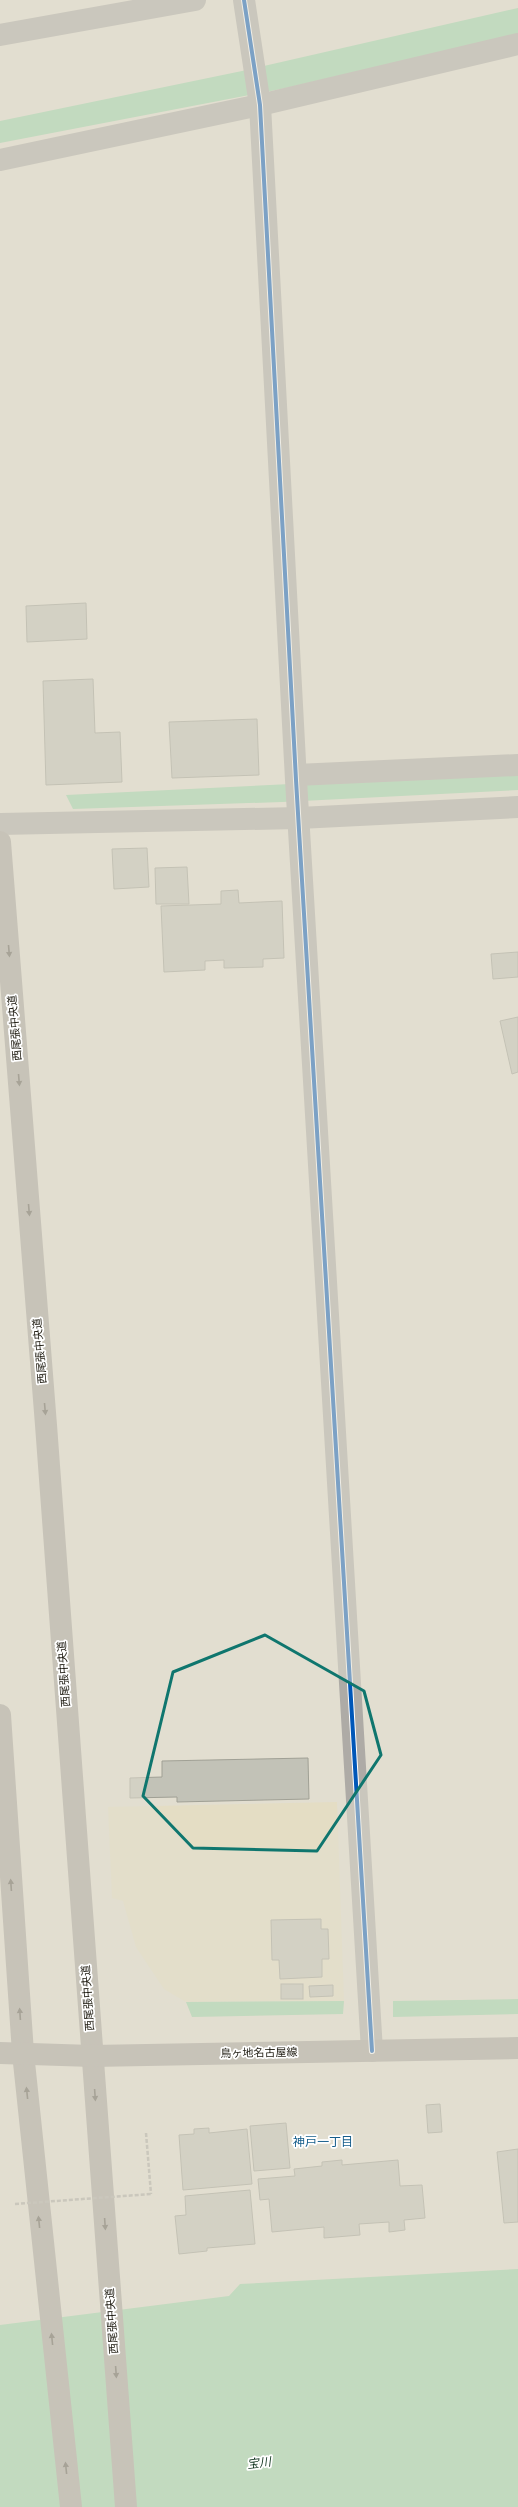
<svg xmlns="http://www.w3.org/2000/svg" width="518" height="2507" font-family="'Fira Sans','Noto Sans JP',sans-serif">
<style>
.built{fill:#e4ddc4}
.water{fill:#9cd5aa}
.building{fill:#c2c2b7;stroke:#a0a095}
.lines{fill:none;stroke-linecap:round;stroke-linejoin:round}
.path{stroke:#adaaa4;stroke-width:2.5;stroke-dasharray:4 2;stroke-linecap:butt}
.minor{stroke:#aeaba6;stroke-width:22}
.major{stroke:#a7a29c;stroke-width:22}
.path-bridge{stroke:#adaaa4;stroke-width:2.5;stroke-dasharray:4 2;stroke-linecap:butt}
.cycleway-casing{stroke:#fff;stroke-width:6}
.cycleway{stroke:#0057b8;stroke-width:4}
.oneway{fill:#5f5b53}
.marked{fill:none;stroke:#0f766e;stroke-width:3;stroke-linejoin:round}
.labels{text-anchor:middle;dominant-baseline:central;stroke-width:3.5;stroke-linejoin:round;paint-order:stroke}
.street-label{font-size:11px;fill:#242117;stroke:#fff}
.neighbourhood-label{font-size:12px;fill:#155d8b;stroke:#fff}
.water-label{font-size:12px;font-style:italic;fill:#11351f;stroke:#fff}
</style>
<rect width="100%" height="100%" fill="#e2ded0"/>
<path class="built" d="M 337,1802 L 344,2001 L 186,2002 L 164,1989 L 136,1947 L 123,1901 L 112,1898 L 108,1807 Z"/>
<g class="water">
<path d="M 518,8 L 518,34 L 286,88 L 0,143 L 0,121 L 242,71 Z"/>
<path d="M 518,773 L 518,790 L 282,802 L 73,809 L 66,795 Z"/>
<path d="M 518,1999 L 518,2014 L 393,2017 L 393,2001 Z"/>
<path d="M 344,2001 L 343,2014 L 192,2017 L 186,2002 Z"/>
<path d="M 518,2269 L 518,2507 L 0,2507 L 0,2325 L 229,2296 L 240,2284 Z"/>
</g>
<g class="building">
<path d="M 86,603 L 87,639 L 27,642 L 26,606 Z"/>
<path d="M 93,679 L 95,733 L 120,732 L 122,782 L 46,785 L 43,681 Z"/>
<path d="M 257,719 L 259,775 L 172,778 L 169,722 Z"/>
<path d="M 147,848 L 149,887 L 114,889 L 112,849 Z"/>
<path d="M 187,867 L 189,904 L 156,904 L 155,868 Z"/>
<path d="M 238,890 L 239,903 L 282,901 L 284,958 L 263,959 L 263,967 L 224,968 L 224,960 L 205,961 L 205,970 L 164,972 L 161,906 L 221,904 L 221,891 Z"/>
<path d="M 518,952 L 518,977 L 493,979 L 491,954 Z"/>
<path d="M 518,1017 L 518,1072 L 512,1074 L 500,1021 Z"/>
<path d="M 308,1758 L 309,1799 L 177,1802 L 177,1797 L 130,1798 L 130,1778 L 162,1777 L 162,1761 Z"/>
<path d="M 321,1919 L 321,1929 L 328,1929 L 329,1959 L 322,1959 L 322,1977 L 280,1979 L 279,1960 L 272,1960 L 271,1920 Z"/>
<rect x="281" y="1984" width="22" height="15"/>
<path d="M 333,1985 L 333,1996 L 310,1997 L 309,1986 Z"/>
<path d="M 440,2104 L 442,2132 L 428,2133 L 426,2105 Z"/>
<path d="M 286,2123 L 290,2168 L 254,2171 L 250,2126 Z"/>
<path d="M 209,2128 L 209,2133 L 247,2129 L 252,2184 L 183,2190 L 179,2135 L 194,2134 L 194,2129 Z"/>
<path d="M 518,2149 L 518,2222 L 504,2223 L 497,2152 Z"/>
<path d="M 342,2160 L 342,2165 L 398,2160 L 400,2186 L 422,2185 L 425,2218 L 404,2220 L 405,2230 L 389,2232 L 389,2222 L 359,2224 L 360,2235 L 324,2238 L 324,2227 L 272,2232 L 269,2199 L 260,2200 L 258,2179 L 295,2176 L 294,2169 L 322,2166 L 322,2162 Z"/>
<path d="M 250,2190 L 255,2244 L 207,2248 L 207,2251 L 179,2254 L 175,2216 L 186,2215 L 185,2196 Z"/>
</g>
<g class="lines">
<path class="path" d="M 146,2133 L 151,2194"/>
<g class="minor">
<path d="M 244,0 L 260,105 L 296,780 L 372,2051"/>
<path d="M 0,35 L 195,0"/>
<path d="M 0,160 L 260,105 L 518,44"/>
<path d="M 296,775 L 518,765"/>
<path d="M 0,824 L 299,818 L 518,807"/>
</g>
<g class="major">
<path d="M 0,842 L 46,1425 L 126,2507"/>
<path d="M 0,1715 L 23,2053 L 71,2507"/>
<path d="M 0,2053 L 92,2056 L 518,2048"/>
</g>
<path class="path-bridge" d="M 15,2204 L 151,2194"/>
<g class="cycleway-casing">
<path id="cycleway" d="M 244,0 L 260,105 L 296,780 L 372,2051"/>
</g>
<use href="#cycleway" class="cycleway"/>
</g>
<defs><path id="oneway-solid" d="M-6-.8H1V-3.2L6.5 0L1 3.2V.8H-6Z"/></defs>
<g class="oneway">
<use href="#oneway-solid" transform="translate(9 951) rotate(85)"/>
<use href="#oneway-solid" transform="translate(19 1080) rotate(85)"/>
<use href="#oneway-solid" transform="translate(29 1210) rotate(85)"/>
<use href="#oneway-solid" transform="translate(45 1409) rotate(85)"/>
<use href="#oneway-solid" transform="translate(11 1885) rotate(-94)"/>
<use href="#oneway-solid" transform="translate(20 2014) rotate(-94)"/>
<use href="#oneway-solid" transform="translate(27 2093) rotate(-96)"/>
<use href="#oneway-solid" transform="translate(95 2095) rotate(86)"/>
<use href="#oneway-solid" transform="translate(39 2222) rotate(-96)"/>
<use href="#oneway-solid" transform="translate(105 2224) rotate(86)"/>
<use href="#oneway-solid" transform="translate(52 2339) rotate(-96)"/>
<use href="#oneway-solid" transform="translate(116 2372) rotate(86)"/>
<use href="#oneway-solid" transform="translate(66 2468) rotate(-96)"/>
</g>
<path d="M0 0H518V2507H0ZM 265,1635 L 364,1691 L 381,1755 L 317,1851 L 193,1848 L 143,1796 L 173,1672 Z" fill="#e2ded0" fill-opacity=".55" fill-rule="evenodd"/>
<path class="marked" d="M 265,1635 L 364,1691 L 381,1755 L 317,1851 L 193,1848 L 143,1796 L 173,1672 Z"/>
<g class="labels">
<g class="street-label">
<text transform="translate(15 1028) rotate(-95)">西尾張中央道</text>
<text transform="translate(40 1351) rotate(-95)">西尾張中央道</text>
<text transform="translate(64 1674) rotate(-94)">西尾張中央道</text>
<text transform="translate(88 1998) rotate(-94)">西尾張中央道</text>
<text transform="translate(259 2053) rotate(-1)">鳥ヶ地名古屋線</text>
<text transform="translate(112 2321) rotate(-94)">西尾張中央道</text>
</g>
<g class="neighbourhood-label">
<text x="323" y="2142">神戸一丁目</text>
</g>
<g class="water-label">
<text transform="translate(259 2463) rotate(-7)">宝川</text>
</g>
</g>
</svg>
